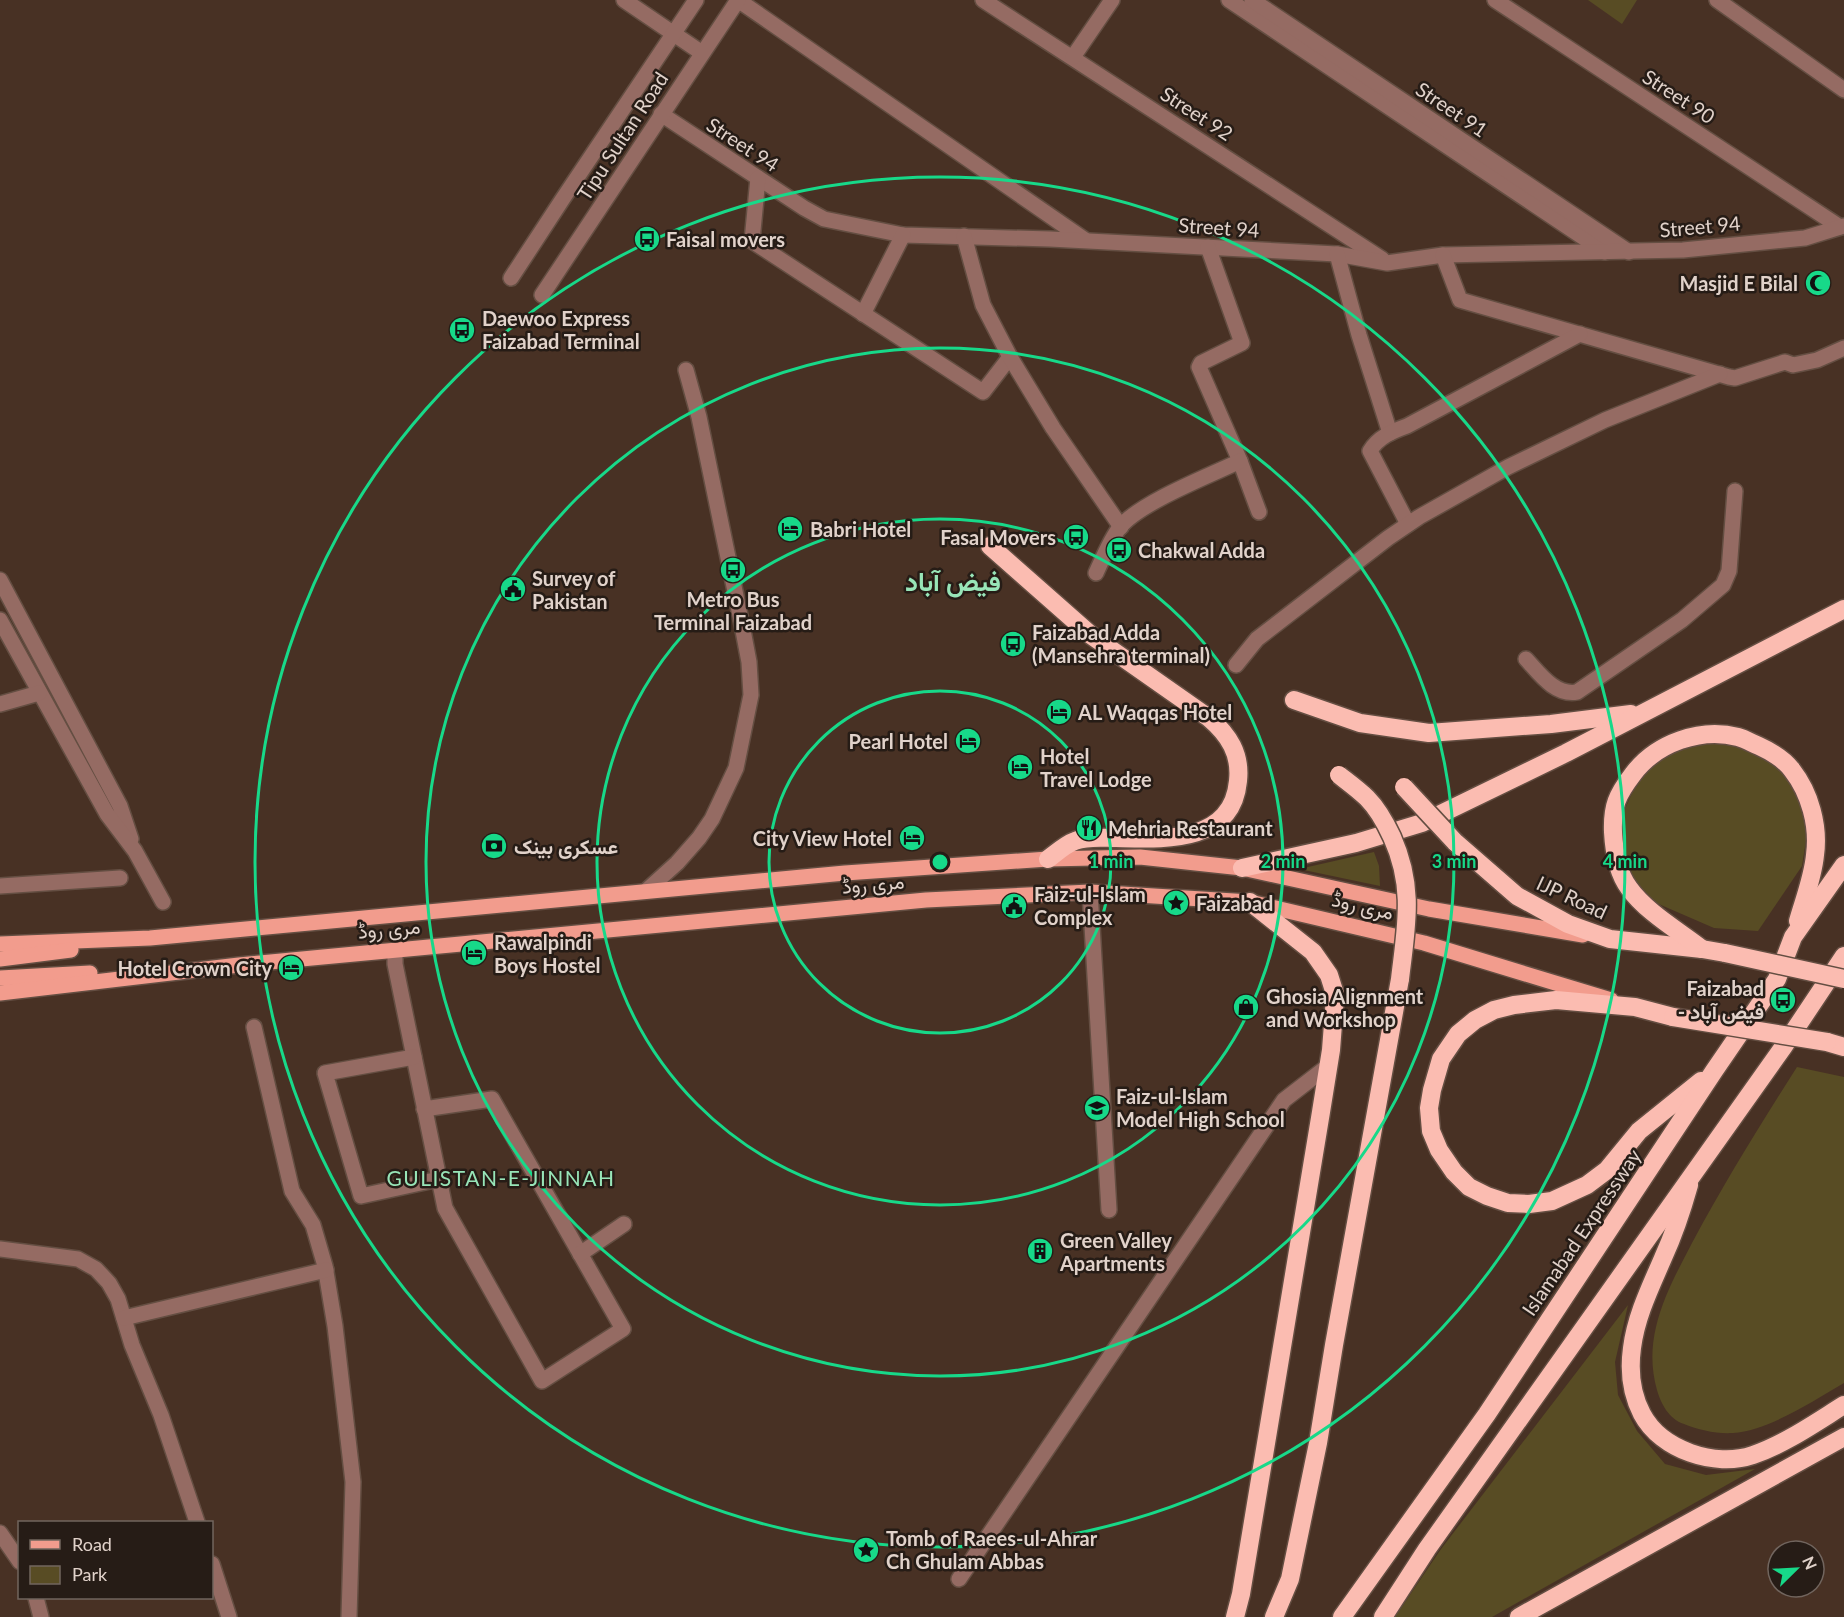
<svg xmlns="http://www.w3.org/2000/svg" width="1844" height="1617" font-family="Lato,Vazirmatn,sans-serif">
<style>
.green{fill:#584c24}
.lines{fill:none;stroke-linecap:round;stroke-linejoin:round}
.minor-casing{stroke:#644e42;stroke-width:18}
.major-casing{stroke:#644e42;stroke-width:18}
.highway-casing{stroke:#644e42;stroke-width:21}
.minor{stroke:#956b63;stroke-width:15}
.major{stroke:#f29c8d;stroke-width:15}
.highway{stroke:#fbbcb1;stroke-width:18}
.highway-bridge-casing{stroke:#644e42;stroke-width:21;stroke-linecap:butt}
.highway-bridge{stroke:#fbbcb1;stroke-width:18}
.ring{fill:none;stroke:#17d989;stroke-width:3}
.labels{text-anchor:middle;dominant-baseline:central;stroke-width:5;stroke-linejoin:round;paint-order:stroke}
.street-label{font-size:20px;fill:#e1d2ca;stroke:#261c16}
.poi-label{font-size:20px;font-weight:bold;fill:#e1d2ca;stroke:#261c16;text-anchor:start}
.neighbourhood-label{font-size:21px;letter-spacing:1.5px;fill:#98e5b8;stroke:#261c16}
.district-label{font-size:26px;font-weight:bold;fill:#98e5b8;stroke:#261c16}
.centre{fill:#17d989;stroke:#261c16;stroke-width:3}
.ring-label{font-size:18px;text-anchor:middle;font-weight:bold;fill:#17d989;stroke:#261c16;stroke-width:5;stroke-linejoin:round;paint-order:stroke}
</style>
<rect width="100%" height="100%" fill="#483124"/>
<g class="green">
<path d="M 1588,0 L 1637,0 L 1622,24 Z"/>
<path d="M 1702,742 L 1731,744 L 1760,754 L 1780,770 L 1794,788 L 1800,804 L 1807,834 L 1802,866 L 1758,931 L 1714,928 L 1654,902 L 1633,878 L 1622,842 L 1622,816 L 1632,793 L 1650,766 L 1676,749 Z"/>
<path d="M 1374,852 L 1379,866 L 1380,886 L 1299,869 Z"/>
<path d="M 1797,1067 L 1844,1077 L 1844,1383 C 1813,1401 1768,1431 1733,1433 C 1716,1434 1699,1430 1684,1424 C 1669,1419 1661,1404 1657,1390 C 1651,1369 1651,1348 1656,1327 C 1663,1297 1678,1270 1692,1243 C 1724,1183 1760,1125 1797,1067 Z"/>
<path d="M 1628,1305 L 1615,1362 L 1618,1395 L 1637,1431 L 1665,1464 L 1706,1475 L 1755,1469 L 1492,1617 L 1395,1617 L 1441,1549 Z"/>
</g>
<g class="lines">
<g class="minor-casing">
<g id="minor">
<path d="M 624,0 L 702,53"/>
<path d="M 738,0 L 1085,240"/>
<path d="M 983,0 L 1382,259"/>
<path d="M 1229,0 L 1605,252"/>
<path d="M 1252,0 L 1629,252"/>
<path d="M 1495,0 L 1840,227"/>
<path d="M 1717,0 L 1844,90"/>
<path d="M 1073,57 L 1112,0"/>
<path d="M 661,114 L 804,208 L 824,219 L 903,235 L 1050,239 L 1337,254 L 1387,263 L 1443,255 L 1683,250 L 1805,238 L 1844,226"/>
<path d="M 758,178 L 752,241 L 983,392 L 1010,357"/>
<path d="M 964,236 L 983,305 L 1010,357 L 1053,428 L 1121,527"/>
<path d="M 1208,247 L 1242,343 L 1201,363 L 1199,367 L 1240,461 L 1259,512"/>
<path d="M 1337,254 L 1359,335 L 1390,433"/>
<path d="M 1443,255 L 1460,300 L 1729,377 L 1735,378 L 1785,362 L 1793,365 L 1817,360 L 1844,348"/>
<path d="M 511,278 L 562,200 L 696,0"/>
<path d="M 542,295 L 738,0"/>
<path d="M 863,314 L 903,235"/>
<path d="M 1408,524 L 1370,451 C 1378,437 1393,431 1407,426 L 1580,334"/>
<path d="M 1096,573 C 1103,558 1110,540 1120,527 C 1141,502 1209,476 1240,461"/>
<path d="M 0,580 L 120,806 L 131,839"/>
<path d="M 0,620 L 107,814 L 135,851 L 163,902"/>
<path d="M 1526,659 C 1539,673 1555,696 1577,692 L 1682,620 L 1723,585 L 1729,571 L 1735,491"/>
<path d="M 1236,665 L 1257,639 L 1388,538 L 1419,517 L 1508,467 L 1605,420 L 1720,374"/>
<path d="M 0,704 L 39,693"/>
<path d="M 0,886 L 120,878"/>
<path d="M 646,891 L 677,863 L 699,838 L 712,819 L 736,768 L 751,695 L 749,662 L 742,625 L 699,417 L 686,370"/>
<path d="M 1090,892 L 1109,1210"/>
<path d="M 395,950 L 395,964 L 445,1208 L 542,1381 L 623,1329 L 492,1099 L 424,1109"/>
<path d="M 254,1027 L 292,1191 L 313,1225 L 325,1266 L 335,1326 L 353,1482 L 349,1617"/>
<path d="M 414,1057 L 325,1073 L 361,1196 L 439,1179"/>
<path d="M 0,1249 L 78,1259 L 96,1269 L 109,1283 L 118,1299 L 132,1345 L 161,1415 L 197,1522"/>
<path d="M 580,1254 L 624,1224"/>
<path d="M 124,1318 L 326,1270"/>
<path d="M 0,1533 L 20,1562"/>
<path d="M 212,1564 L 229,1617"/>
<path d="M 959,1579 L 1284,1100 L 1328,1066"/>
<path d="M 36,1598 L 41,1617"/>
</g>
</g>
<g class="major-casing">
<g id="major">
<path d="M 0,944 L 150,938 L 845,873 L 1048,859 L 1140,857 L 1242,868 L 1429,909 L 1583,935"/>
<path d="M 0,959 L 71,950"/>
<path d="M 0,978 L 90,973"/>
<path d="M 0,993 L 239,965 L 926,900 L 1090,892 L 1250,902 L 1424,943 L 1611,1000"/>
</g>
</g>
<g class="highway-casing">
<g id="highway">
<path d="M 990,546 L 1092,636 L 1209,718 C 1229,735 1241,754 1238,781 C 1232,844 1164,839 1116,838 C 1104,838 1087,836 1075,841 C 1066,844 1056,853 1048,859"/>
<path d="M 1294,700 L 1360,723 L 1429,733 L 1551,724 L 1631,714"/>
<path d="M 1455,842 L 1517,896 L 1568,924 L 1610,939 L 1702,949 L 1725,953"/>
<path d="M 1242,868 L 1356,843 L 1422,823 L 1566,753 L 1844,609"/>
<path d="M 1702,949 C 1679,931 1646,912 1629,888 C 1617,872 1614,851 1613,832 C 1612,806 1617,795 1633,774 C 1656,743 1701,727 1738,737 C 1745,739 1752,743 1759,746 C 1770,751 1784,759 1792,770 C 1810,793 1819,826 1815,855 C 1813,877 1804,900 1798,921"/>
<path d="M 1673,1017 L 1635,1007 L 1556,1000 L 1514,1005 L 1494,1010 L 1475,1020 L 1458,1034 L 1441,1059 L 1432,1090 L 1429,1108 L 1431,1131 L 1439,1150 L 1454,1172 L 1469,1187 L 1487,1196 L 1508,1203 L 1529,1204 L 1552,1201 L 1587,1185 L 1607,1170 L 1639,1131 L 1701,1081"/>
<path d="M 1827,1042 L 1844,1047"/>
<path d="M 1689,1185 C 1682,1210 1674,1234 1663,1258 C 1651,1286 1636,1316 1632,1348 C 1629,1370 1631,1393 1642,1414 C 1661,1450 1715,1468 1753,1455 C 1785,1444 1815,1423 1844,1405"/>
<path d="M 1235,1617 L 1241,1594 L 1321,1112 L 1331,1050 L 1334,1011 L 1335,994 L 1329,975 L 1313,952 L 1250,902"/>
<path d="M 1274,1617 L 1290,1579 L 1318,1443 L 1334,1345 L 1400,979"/>
<path d="M 1342,1617 L 1487,1414 L 1714,1071 L 1777,979 L 1793,937 L 1844,865"/>
<path d="M 1383,1617 L 1427,1549 L 1784,1046 L 1844,956"/>
<path d="M 1519,1617 L 1844,1437"/>
</g>
</g>
<use href="#minor" class="minor"/>
<use href="#major" class="major"/>
<use href="#highway" class="highway"/>
<g class="highway-bridge-casing">
<g id="highway-bridge">
<path d="M 1339,775 C 1348,782 1359,790 1367,798 C 1378,809 1386,824 1392,837 C 1415,888 1406,927 1400,979"/>
<path d="M 1404,787 L 1455,842"/>
<path d="M 1725,953 L 1844,979"/>
<path d="M 1673,1017 L 1827,1042"/>
</g>
</g>
<use href="#highway-bridge" class="highway-bridge"/>
</g>
<g class="ring">
<circle cx="940" cy="862" r="171"/>
<circle cx="940" cy="862" r="343"/>
<circle cx="940" cy="862" r="514"/>
<circle cx="940" cy="862" r="685"/>
</g>
<defs>
<g id="bus-disc" transform="scale(1.35)"><circle r="9.5" fill="#17d989" stroke="#261c16"/><path d="M-5-6H5V4H4V6H2V4H-2V6H-4V4H-5ZM-3.5-4V0h7V-4ZM-3.5 1.2v1.5H-2V1.2ZM2 1.2v1.5H3.5V1.2Z" fill="#111"/></g>
<g id="mosque-disc" transform="scale(1.35)"><circle r="9.5" fill="#17d989" stroke="#261c16"/><path d="M3.5-4.9A6 6 0 1 0 3.5 4.9A5 5 0 1 1 3.5-4.9Z" fill="#111"/></g>
<g id="hotel-disc" transform="scale(1.35)"><circle r="9.5" fill="#17d989" stroke="#261c16"/><path d="M-6-4.5h1.5V1H6V5H4.5V3h-9V5H-6ZM-4 0a1.8 1.8 0 1 1 3.6 0ZM.5 0V-2.5h3Q6-2.5 6 0Z" fill="#111"/></g>
<g id="civic-disc" transform="scale(1.35)"><circle r="9.5" fill="#17d989" stroke="#261c16"/><path d="M-.6-6.5H3V-4.5H.6V-3L4-1V1h2V6H-6V1h2V-1L-.6-3ZM-1.2 2.5V6h2.4V2.5Z" fill="#111"/></g>
<g id="restaurant-disc" transform="scale(1.35)"><circle r="9.5" fill="#17d989" stroke="#261c16"/><path d="M-5-6h1v4h1v-4h1v4h1v-4h1v5L-1.5 .5V6h-2V.5L-5-1ZM5-6V6H3V1.5H1.5Q1.5-4 5-6Z" fill="#111"/></g>
<g id="bank-disc" transform="scale(1.35)"><circle r="9.5" fill="#17d989" stroke="#261c16"/><path d="M-6-4H6V4H-6ZM0-2.3a2.3 2.3 0 1 0 0 4.6a2.3 2.3 0 1 0 0-4.6Z" fill="#111"/></g>
<g id="sight-disc" transform="scale(1.35)"><circle r="9.5" fill="#17d989" stroke="#261c16"/><path d="M0-6L1.8-2.2L6-1.7L2.9 1.2L3.7 5.4L0 3.3L-3.7 5.4L-2.9 1.2L-6-1.7L-1.8-2.2Z" fill="#111"/></g>
<g id="shop-disc" transform="scale(1.35)"><circle r="9.5" fill="#17d989" stroke="#261c16"/><path d="M-5-2.5h2.3a2.7 3.5 0 0 1 5.4 0H5L5.5 6h-11ZM-1.5-2.5h3a1.5 2.3 0 0 0-3 0Z" fill="#111"/></g>
<g id="school-disc" transform="scale(1.35)"><circle r="9.5" fill="#17d989" stroke="#261c16"/><path d="M0-5L7-2L0 1L-7-2ZM-4 1L0 2.5L4 1V4Q0 6-4 4Z" fill="#111"/></g>
<g id="building-disc" transform="scale(1.35)"><circle r="9.5" fill="#17d989" stroke="#261c16"/><path d="M-4-6H4V6H1V3H-1V6H-4ZM-2.5-4.3h1.7v1.8h-1.7ZM.8-4.3h1.7v1.8H.8ZM-2.5-1h1.7V.8h-1.7ZM.8-1h1.7V.8H.8Z" fill="#111"/></g>
</defs>
<g fill-rule="evenodd">
<use href="#bus-disc" x="647" y="239"/>
<use href="#mosque-disc" x="1818" y="283"/>
<use href="#bus-disc" x="462" y="330"/>
<use href="#hotel-disc" x="790" y="529"/>
<use href="#bus-disc" x="1076" y="537"/>
<use href="#bus-disc" x="1119" y="550"/>
<use href="#bus-disc" x="733" y="570"/>
<use href="#civic-disc" x="513" y="589"/>
<use href="#bus-disc" x="1013" y="644"/>
<use href="#hotel-disc" x="1059" y="712"/>
<use href="#hotel-disc" x="968" y="741"/>
<use href="#hotel-disc" x="1020" y="767"/>
<use href="#restaurant-disc" x="1089" y="828"/>
<use href="#hotel-disc" x="912" y="838"/>
<use href="#bank-disc" x="494" y="846"/>
<use href="#sight-disc" x="1176" y="903"/>
<use href="#civic-disc" x="1014" y="906"/>
<use href="#hotel-disc" x="474" y="953"/>
<use href="#hotel-disc" x="291" y="968"/>
<use href="#bus-disc" x="1783" y="1000"/>
<use href="#shop-disc" x="1246" y="1007"/>
<use href="#school-disc" x="1097" y="1108"/>
<use href="#building-disc" x="1040" y="1251"/>
<use href="#sight-disc" x="866" y="1550"/>
</g>
<g class="labels">
<g class="street-label">
<text transform="translate(1679 96) rotate(33)">Street 90</text>
<text transform="translate(1452 109) rotate(34)">Street 91</text>
<text transform="translate(1197 113) rotate(33)">Street 92</text>
<text transform="translate(622 136) rotate(-57)">Tipu Sultan Road</text>
<text transform="translate(743 144) rotate(33)">Street 94</text>
<text transform="translate(1700 226) rotate(-5)">Street 94</text>
<text transform="translate(1219 227) rotate(4)">Street 94</text>
<text transform="translate(873 883) rotate(-5)">مری روڈ</text>
<text transform="translate(1572 897) rotate(25)">IJP Road</text>
<text transform="translate(1363 905) rotate(13)">مری روڈ</text>
<text transform="translate(389 928) rotate(-5)">مری روڈ</text>
<text transform="translate(1581 1232) rotate(-56)">Islamabad Expressway</text>
</g>
<g class="poi-label">
<text x="666" y="239">Faisal movers</text>
<text x="1798" y="283" text-anchor="end">Masjid E Bilal</text>
<text x="482" y="318">Daewoo Express<tspan x="482" dy="23">Faizabad Terminal</tspan></text>
<text x="810" y="529">Babri Hotel</text>
<text x="1056" y="537" text-anchor="end">Fasal Movers</text>
<text x="1138" y="550">Chakwal Adda</text>
<text x="532" y="578">Survey of<tspan x="532" dy="23">Pakistan</tspan></text>
<text x="733" y="599" text-anchor="middle">Metro Bus<tspan x="733" dy="23">Terminal Faizabad</tspan></text>
<text x="1032" y="632">Faizabad Adda<tspan x="1032" dy="23">(Mansehra terminal)</tspan></text>
<text x="1078" y="712">AL Waqqas Hotel</text>
<text x="948" y="741" text-anchor="end">Pearl Hotel</text>
<text x="1040" y="756">Hotel<tspan x="1040" dy="23">Travel Lodge</tspan></text>
<text x="1108" y="828">Mehria Restaurant</text>
<text x="892" y="838" text-anchor="end">City View Hotel</text>
<text x="514" y="846">عسکری بینک</text>
<text x="1034" y="894">Faiz-ul-Islam<tspan x="1034" dy="23">Complex</tspan></text>
<text x="1196" y="903">Faizabad</text>
<text x="494" y="942">Rawalpindi<tspan x="494" dy="23">Boys Hostel</tspan></text>
<text x="272" y="968" text-anchor="end">Hotel Crown City</text>
<text x="1764" y="988" text-anchor="end">Faizabad<tspan x="1764" dy="23">- فیض آباد</tspan></text>
<text x="1266" y="996">Ghosia Alignment<tspan x="1266" dy="23">and Workshop</tspan></text>
<text x="1116" y="1096">Faiz-ul-Islam<tspan x="1116" dy="23">Model High School</tspan></text>
<text x="1060" y="1240">Green Valley<tspan x="1060" dy="23">Apartments</tspan></text>
<text x="886" y="1538">Tomb of Raees-ul-Ahrar<tspan x="886" dy="23">Ch Ghulam Abbas</tspan></text>
</g>
<g class="neighbourhood-label">
<text x="501" y="1177">GULISTAN-E-JINNAH</text>
</g>
<g class="district-label">
<text x="953" y="581">فیض آباد</text>
</g>
</g>
<circle cx="940" cy="862" r="9" class="centre"/>
<g class="ring-label">
<text x="1111" y="868">1 min</text>
<text x="1283" y="868">2 min</text>
<text x="1454" y="868">3 min</text>
<text x="1625" y="868">4 min</text>
</g>
<rect x="18" y="1521" width="195" height="78" fill="#261c16" stroke="#71655e" stroke-width="1.5"/>
<rect x="30" y="1540" width="30" height="9" fill="#f29c8d" stroke="#71655e" stroke-width="1.5"/>
<text x="72" y="1551" font-size="18" fill="#e1d2ca">Road</text>
<rect x="30" y="1566" width="30" height="18" fill="#584c24" stroke="#71655e" stroke-width="1.5"/>
<text x="72" y="1581" font-size="18" fill="#e1d2ca">Park</text>
<g transform="translate(1796 1569) rotate(66)"><circle r="28" fill="#261c16" stroke="#71655e" stroke-width="1.5"/>
<path d="M0-4.5L10 22L0 15L-10 22Z" fill="#17d989"/>
<text y="-9" font-size="16" font-weight="bold" text-anchor="middle" fill="#e1d2ca">N</text>
</g>
</svg>
